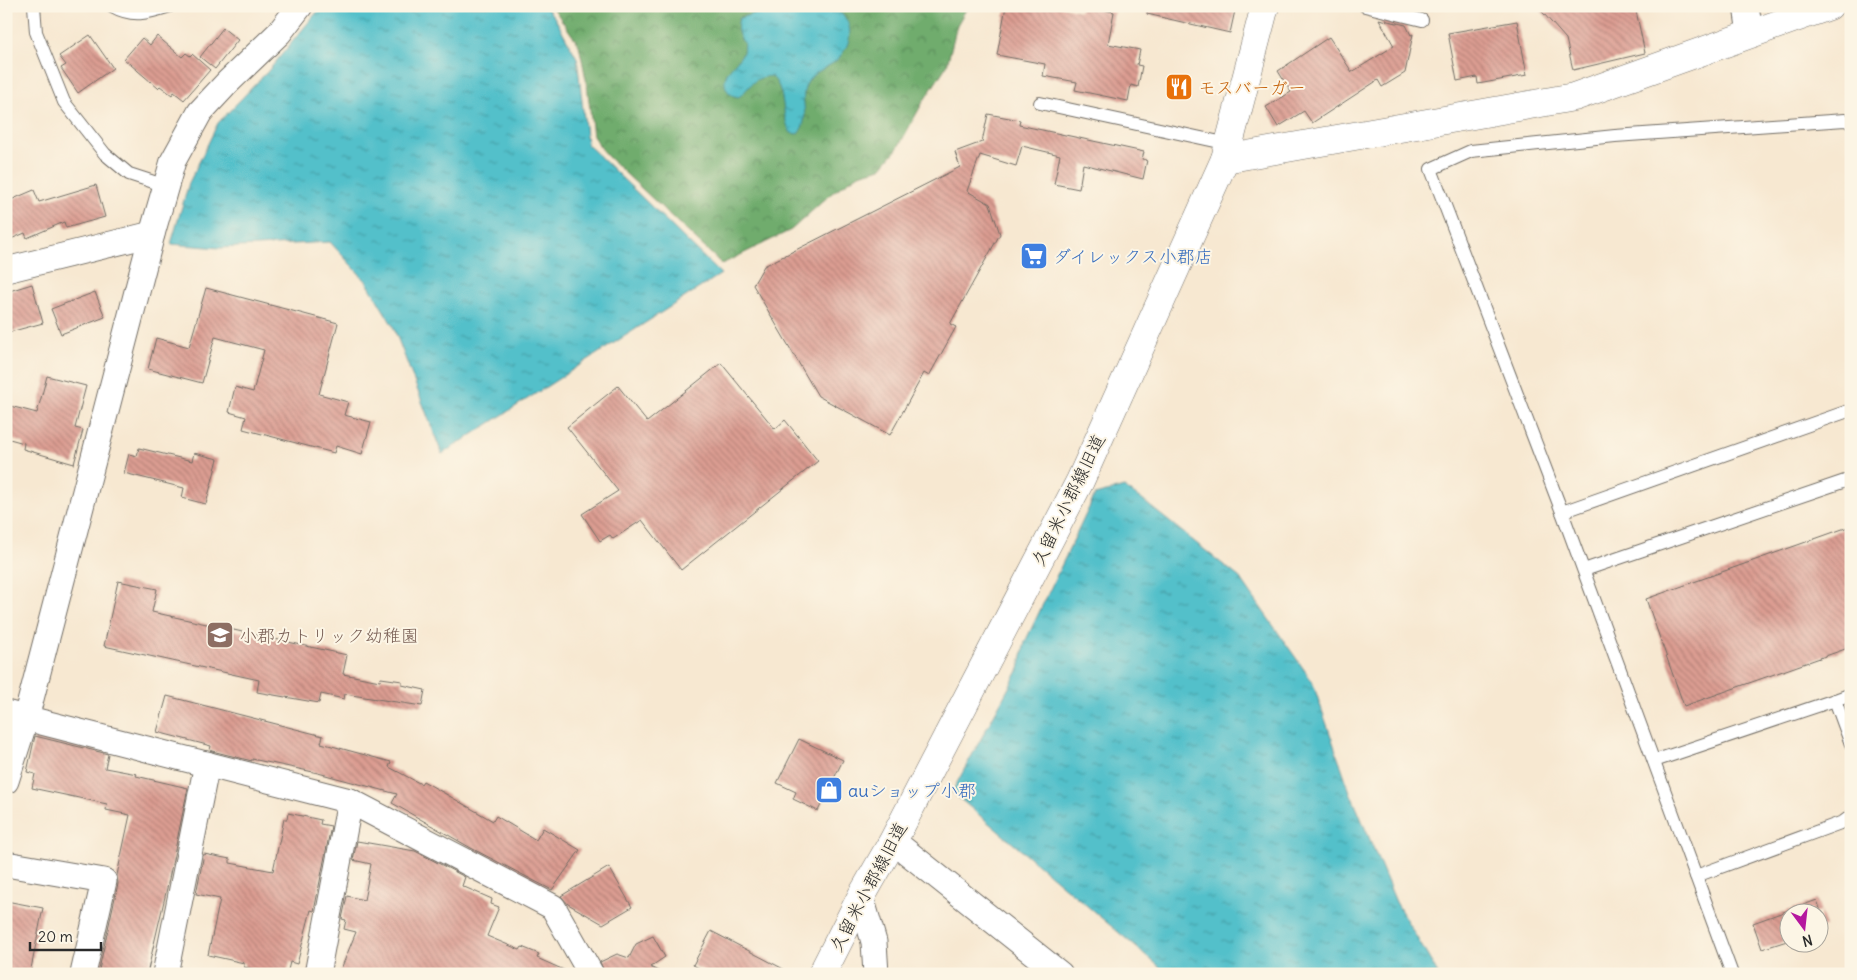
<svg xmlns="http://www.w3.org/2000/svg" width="1857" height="980" font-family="Delius,'Klee One',sans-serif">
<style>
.forest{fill:url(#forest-crowns);stroke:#4d6c4c}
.water{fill:url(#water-ripples);stroke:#3f767a}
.building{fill:url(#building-back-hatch)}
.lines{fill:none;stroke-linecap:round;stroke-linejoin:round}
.service-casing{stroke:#726d65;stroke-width:14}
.minor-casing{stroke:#726d65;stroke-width:27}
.tertiary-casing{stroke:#726d65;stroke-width:29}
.service{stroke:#fff;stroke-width:12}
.minor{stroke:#fff;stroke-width:25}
.tertiary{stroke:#fff;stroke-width:28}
.labels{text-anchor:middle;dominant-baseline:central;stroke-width:4;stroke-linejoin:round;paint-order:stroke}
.food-label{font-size:18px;fill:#c56008;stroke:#fcf5e5;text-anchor:start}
.shop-label{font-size:18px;fill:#366cbe;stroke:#fcf5e5;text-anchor:start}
.street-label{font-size:18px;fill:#2b2b2b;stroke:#fcf5e5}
.education-label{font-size:18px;fill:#785e54;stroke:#fcf5e5;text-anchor:start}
</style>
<defs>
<pattern id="forest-crowns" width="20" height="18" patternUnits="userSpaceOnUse" patternTransform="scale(1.25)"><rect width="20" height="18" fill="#6fac6d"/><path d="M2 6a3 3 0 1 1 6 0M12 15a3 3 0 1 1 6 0" fill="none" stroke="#5b8c5a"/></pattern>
<pattern id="water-ripples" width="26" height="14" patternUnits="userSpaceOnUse" patternTransform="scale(1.25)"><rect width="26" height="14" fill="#53c0ca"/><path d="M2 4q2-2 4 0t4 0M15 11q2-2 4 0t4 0" fill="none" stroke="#459ca4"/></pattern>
<pattern id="building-back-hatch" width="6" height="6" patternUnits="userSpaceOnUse" patternTransform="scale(1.25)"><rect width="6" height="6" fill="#dc9d92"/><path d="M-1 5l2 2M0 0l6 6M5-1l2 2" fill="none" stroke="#b38077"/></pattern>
</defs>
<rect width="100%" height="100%" fill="#fcf5e5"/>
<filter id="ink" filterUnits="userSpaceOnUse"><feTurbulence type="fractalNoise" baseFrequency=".02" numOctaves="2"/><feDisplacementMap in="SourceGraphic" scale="10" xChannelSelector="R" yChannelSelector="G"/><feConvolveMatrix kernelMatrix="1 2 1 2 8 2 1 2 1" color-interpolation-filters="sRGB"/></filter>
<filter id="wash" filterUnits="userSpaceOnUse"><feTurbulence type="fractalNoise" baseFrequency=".0096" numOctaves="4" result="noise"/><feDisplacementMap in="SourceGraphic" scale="20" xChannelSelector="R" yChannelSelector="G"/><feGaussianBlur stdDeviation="1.12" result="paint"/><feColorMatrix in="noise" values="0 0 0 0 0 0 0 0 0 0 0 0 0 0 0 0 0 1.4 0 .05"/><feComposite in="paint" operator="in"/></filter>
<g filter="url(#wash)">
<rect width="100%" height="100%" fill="#f7e8d1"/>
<path class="forest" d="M 552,6 L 968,6 L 957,25 L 947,65 L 923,102 L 897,149 L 881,168 L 859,174 L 832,193 L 791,230 L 722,264 L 606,155 L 593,136 L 587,84 L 579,45 Z"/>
<g class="water">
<path d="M 322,6 L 545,6 L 555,18 L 577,58 L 587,144 L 721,274 L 442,454 L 393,326 L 366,281 L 330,242 L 220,248 L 171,244 L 189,183 L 218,123 L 268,71 Z"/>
<path d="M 774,6 C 783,6 825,4 831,7 C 856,18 854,43 837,60 C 828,68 816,70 809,80 C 796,98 813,116 798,134 L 791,133 C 780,116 787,89 771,76 C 751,78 752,86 739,97 C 732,96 729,94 726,88 C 720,72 738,64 743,52 C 744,49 743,46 744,43 C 737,34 736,29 739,18 L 769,9 Z"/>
<path d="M 1124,487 L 1141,499 L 1240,578 L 1312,681 L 1350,792 L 1396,902 L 1438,974 L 1168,974 L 952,792 L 1019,669 L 1025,642 L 1095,495 Z"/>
</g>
<g id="blocks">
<g class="building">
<path d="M 1006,6 L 1061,6 L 1080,11 L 1081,6 L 1085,6 L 1114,12 L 1108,44 L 1140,50 L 1137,65 L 1142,66 L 1138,87 L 1131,85 L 1128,101 L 1075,90 L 1077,82 L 1043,76 L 1045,64 L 997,55 Z"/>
<path d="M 1148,6 L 1236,6 L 1230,33 L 1147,14 Z"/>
<path d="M 1537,6 L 1635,6 L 1645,53 L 1573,70 L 1566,39 Z"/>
<path d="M 1379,19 L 1406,25 L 1411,35 L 1413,34 L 1405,73 L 1382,87 L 1378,80 L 1312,123 L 1304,111 L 1278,127 L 1266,107 L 1291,92 L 1278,71 L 1329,37 L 1352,72 L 1394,46 Z"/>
<path d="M 1517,21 L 1527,75 L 1478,84 L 1477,77 L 1457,81 L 1448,33 Z"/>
<path d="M 223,28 L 238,40 L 215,69 L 200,57 Z"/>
<path d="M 90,35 L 113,68 L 78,93 L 61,68 L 66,65 L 59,56 Z"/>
<path d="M 157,36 L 182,57 L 186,53 L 190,56 L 192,54 L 210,70 L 184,100 L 174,92 L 172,95 L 160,86 L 158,88 L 124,59 L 142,38 L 150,45 Z"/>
<path d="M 988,114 L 1020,120 L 1019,125 L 1144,152 L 1142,159 L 1147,160 L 1143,179 L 1083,164 L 1079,189 L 1054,184 L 1060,155 L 1022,146 L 1016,166 L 980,155 L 967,191 L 990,204 L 1000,234 L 950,324 L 956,327 L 929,376 L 924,373 L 890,435 L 818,396 L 753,285 L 764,266 L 960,167 L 955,152 L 982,142 Z"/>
<path d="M 96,185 L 105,217 L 66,228 L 64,222 L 27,238 L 25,233 L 6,241 L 6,202 L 34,190 L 39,202 Z"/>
<path d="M 32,284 L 43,323 L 6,333 L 6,292 Z"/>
<path d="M 206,288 L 338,323 L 319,394 L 348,402 L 344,415 L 371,422 L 362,454 L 336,446 L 334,453 L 243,429 L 246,417 L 229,412 L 235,387 L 253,392 L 264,350 L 215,337 L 202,383 L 148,369 L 156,338 L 189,347 Z"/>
<path d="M 95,292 L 105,317 L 61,334 L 51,309 Z"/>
<path d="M 721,363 L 775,429 L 785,420 L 818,461 L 681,570 L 642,520 L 613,539 L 610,535 L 600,541 L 582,514 L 618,491 L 567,427 L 618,386 L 647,422 Z"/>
<path d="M 47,376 L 86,386 L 75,428 L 83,430 L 74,464 L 23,449 L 24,443 L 6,438 L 6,405 L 37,413 Z"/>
<path d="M 139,448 L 192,461 L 194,453 L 218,459 L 206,504 L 182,498 L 184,488 L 124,473 L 129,454 L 137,456 Z"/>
<path d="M 1851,526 L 1851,647 L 1684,706 L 1646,599 Z"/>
<path d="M 118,581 L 157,589 L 152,612 L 347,655 L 343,674 L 380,681 L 381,678 L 402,681 L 402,685 L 425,690 L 422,706 L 345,694 L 344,699 L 321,694 L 319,703 L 257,692 L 259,680 L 104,646 Z"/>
<path d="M 167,696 L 323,736 L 321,743 L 391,762 L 389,767 L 421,784 L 423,781 L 493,821 L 496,816 L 536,840 L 543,828 L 580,850 L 552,890 L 471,848 L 392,803 L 397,794 L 318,773 L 252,759 L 252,761 L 212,751 L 210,750 L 211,746 L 157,732 Z"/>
<path d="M 35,736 L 108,754 L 105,768 L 137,774 L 136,776 L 188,788 L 167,888 L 147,974 L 98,974 L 118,884 L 117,875 L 130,815 L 106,810 L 107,804 L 32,788 L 35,774 L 27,772 Z"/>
<path d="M 799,739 L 843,760 L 818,811 L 793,799 L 796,792 L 777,783 Z"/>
<path d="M 288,813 L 321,820 L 320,824 L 331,826 L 314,911 L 311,910 L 297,964 L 290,962 L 287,974 L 273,974 L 244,967 L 244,963 L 208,955 L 220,899 L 196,894 L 204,854 L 230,859 L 230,863 L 273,871 L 284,819 L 287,819 Z"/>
<path d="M 357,841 L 415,851 L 465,877 L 462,886 L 492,899 L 491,904 L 499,907 L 487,936 L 520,950 L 522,947 L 539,954 L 537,958 L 573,974 L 339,974 L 356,932 L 344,929 L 346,920 L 342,919 L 347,896 L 364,900 L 371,864 L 353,860 Z"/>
<path d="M 609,867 L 632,907 L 603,924 L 568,904 L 561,896 Z"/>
<path d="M 1817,900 L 1826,926 L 1820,929 L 1820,912 L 1790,912 L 1790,940 L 1762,949 L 1753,923 Z"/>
<path d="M 6,901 L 43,908 L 30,974 L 6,974 Z"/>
<path d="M 711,931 L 793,974 L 710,974 L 693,965 Z"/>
<path d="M 653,936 L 665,957 L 650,967 L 664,974 L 605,974 L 600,962 L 617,954 L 629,958 L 636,944 Z"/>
</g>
</g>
</g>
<g filter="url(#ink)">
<use href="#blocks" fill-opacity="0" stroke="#726d65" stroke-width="1"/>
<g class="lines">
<g class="service-casing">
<g id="service">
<path d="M 34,6 L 36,32 L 64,102 L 105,154 L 129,174 L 166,186"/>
<path d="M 112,6 C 133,18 148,13 170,6"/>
<path d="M 1365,6 L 1422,20"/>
<path d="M 1040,103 L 1229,144"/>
<path d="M 1562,512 L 1851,410"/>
<path d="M 1584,570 L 1851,479"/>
<path d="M 1851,694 L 1835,700 L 1851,744"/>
<path d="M 1654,761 L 1835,700"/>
<path d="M 1696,876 L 1843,822 L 1851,816"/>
<path d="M 1732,974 L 1562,512 L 1431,169 L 1471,151 L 1615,136 L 1845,120 L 1851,122"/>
</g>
</g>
<g class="minor-casing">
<g id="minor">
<path d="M 1746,6 L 1750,34"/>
<path d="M 6,270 L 152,234"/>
<path d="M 6,713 L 350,801 L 317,974"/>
<path d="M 6,781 L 26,718 L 152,234 L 173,161 L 200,112 L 228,82 L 279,33 L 300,6"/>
<path d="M 350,801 L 553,907 L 591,974"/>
<path d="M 893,841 L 1060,974"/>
<path d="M 6,864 L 104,881 L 83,974"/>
<path d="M 861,897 L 874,942 L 876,974"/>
<path d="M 165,974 L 207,764"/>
</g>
</g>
<g class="tertiary-casing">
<g id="tertiary">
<path d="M 1225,159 L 1574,97 L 1829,6"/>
<path d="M 822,974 L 861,897 L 893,841 L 1080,481 L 1225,159 L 1265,6"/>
</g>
</g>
<use href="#service" class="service"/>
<use href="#minor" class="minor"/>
<use href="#tertiary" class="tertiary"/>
</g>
</g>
<defs>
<g id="restaurant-square" transform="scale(1.4375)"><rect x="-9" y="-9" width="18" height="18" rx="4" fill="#e8710a" stroke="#fcf5e5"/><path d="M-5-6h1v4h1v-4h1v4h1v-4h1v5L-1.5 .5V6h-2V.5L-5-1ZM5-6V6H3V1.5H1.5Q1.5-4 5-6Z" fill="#fff"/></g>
<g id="supermarket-square" transform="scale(1.4375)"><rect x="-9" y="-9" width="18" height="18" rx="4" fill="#3f7fe0" stroke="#fcf5e5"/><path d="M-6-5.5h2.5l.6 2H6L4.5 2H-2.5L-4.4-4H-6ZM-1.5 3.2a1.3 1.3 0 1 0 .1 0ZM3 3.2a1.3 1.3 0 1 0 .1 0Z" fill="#fff"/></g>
<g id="school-square" transform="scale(1.4375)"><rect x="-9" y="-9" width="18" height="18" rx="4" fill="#8d6e63" stroke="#fcf5e5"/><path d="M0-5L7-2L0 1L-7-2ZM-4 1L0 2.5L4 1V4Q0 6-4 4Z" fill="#fff"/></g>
<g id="shop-square" transform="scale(1.4375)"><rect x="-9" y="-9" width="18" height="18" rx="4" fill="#3f7fe0" stroke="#fcf5e5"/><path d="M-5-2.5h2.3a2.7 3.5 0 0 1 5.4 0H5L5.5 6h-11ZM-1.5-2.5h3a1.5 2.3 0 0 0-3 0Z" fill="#fff"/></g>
</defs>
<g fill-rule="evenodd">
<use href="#restaurant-square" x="1179" y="87"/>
<use href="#supermarket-square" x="1034" y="256"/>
<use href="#school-square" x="220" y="635"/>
<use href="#shop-square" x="829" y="790"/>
</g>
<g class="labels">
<g class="food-label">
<text x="1198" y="87">モスバーガー</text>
</g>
<g class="shop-label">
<text x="1053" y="256">ダイレックス小郡店</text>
<text x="848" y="790">auショップ小郡</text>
</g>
<g class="street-label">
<text transform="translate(1068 500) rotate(-64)">久留米小郡線旧道</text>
<text transform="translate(868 887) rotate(-62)">久留米小郡線旧道</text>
</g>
<g class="education-label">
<text x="239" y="635">小郡カトリック幼稚園</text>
</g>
</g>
<rect width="1857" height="980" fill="none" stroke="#fcf5e5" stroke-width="25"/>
<g transform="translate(1804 928) rotate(165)"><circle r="24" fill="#fcf5e5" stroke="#a8a49b"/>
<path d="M0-4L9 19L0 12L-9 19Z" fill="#b5179e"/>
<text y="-8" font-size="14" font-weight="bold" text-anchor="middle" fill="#2b2b2b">N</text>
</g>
<path d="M30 942v8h71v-8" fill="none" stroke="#2b2b2b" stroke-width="2.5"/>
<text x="38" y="942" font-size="15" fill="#2b2b2b" stroke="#fcf5e5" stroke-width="4" paint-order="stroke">20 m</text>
</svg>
